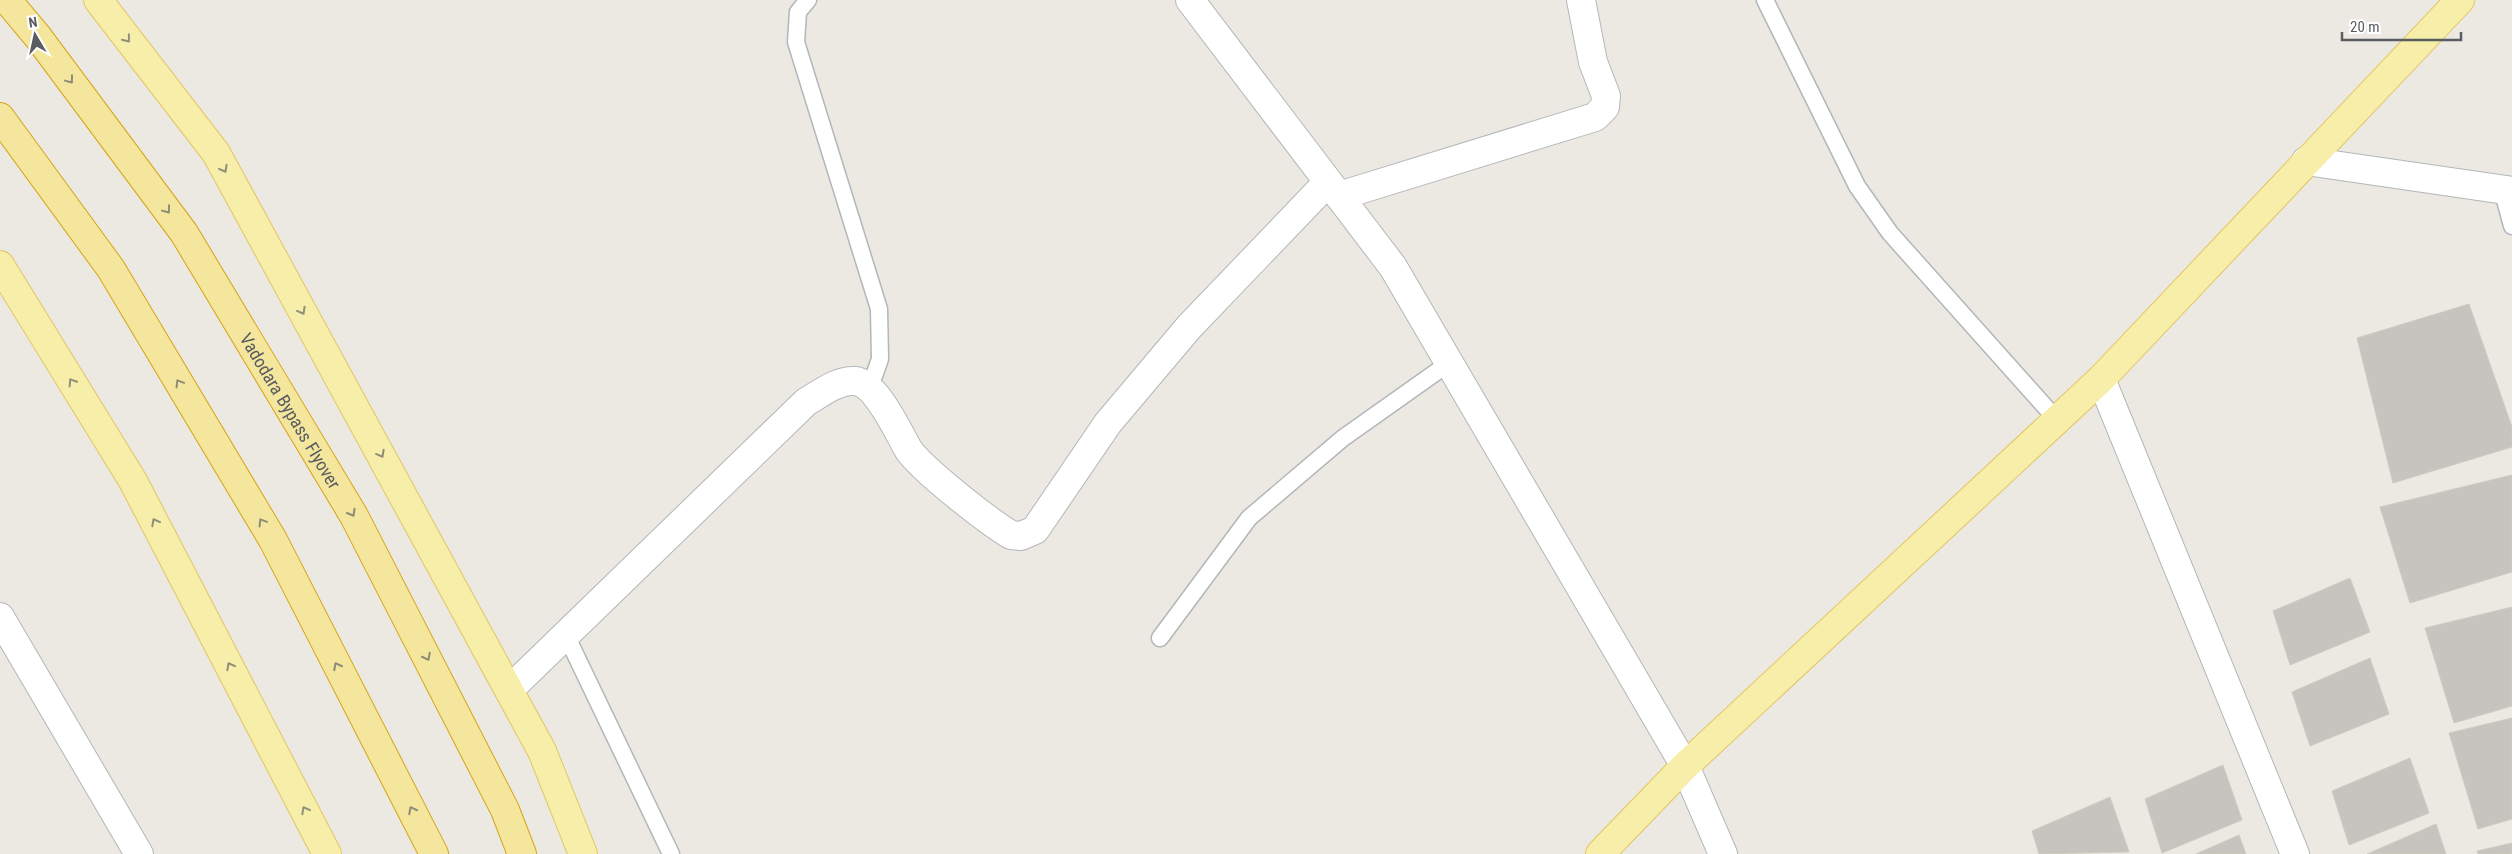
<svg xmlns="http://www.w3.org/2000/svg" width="2512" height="854" font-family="'Roboto Condensed',sans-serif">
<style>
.building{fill:#c6c4be;stroke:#cfcbc0}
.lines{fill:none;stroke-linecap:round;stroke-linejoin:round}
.service-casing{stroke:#b3b6ba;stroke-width:19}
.minor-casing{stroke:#b3b6ba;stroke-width:30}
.primary-casing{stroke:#e3c562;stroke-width:30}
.trunk-casing{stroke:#d6a415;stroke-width:30}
.service{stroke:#fff;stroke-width:16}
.minor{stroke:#fff;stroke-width:28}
.primary{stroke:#f7eeaa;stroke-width:28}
.trunk{stroke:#f4e69d;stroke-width:28}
.oneway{stroke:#908f7a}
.oneway2{stroke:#8f8c75}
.labels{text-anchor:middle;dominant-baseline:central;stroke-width:4;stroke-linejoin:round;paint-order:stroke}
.street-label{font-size:18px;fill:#595c60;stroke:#fff}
</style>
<rect width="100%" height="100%" fill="#ebe9e1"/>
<g class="building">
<path d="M 2469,304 L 2512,427 L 2512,447 L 2393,483 L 2357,338 Z"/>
<path d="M 2512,475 L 2512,572 L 2410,603 L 2380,507 Z"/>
<path d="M 2350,578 L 2370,632 L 2290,665 L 2273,611 Z"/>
<path d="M 2512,607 L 2512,706 L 2454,723 L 2425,628 Z"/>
<path d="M 2370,658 L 2389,714 L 2310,746 L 2292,692 Z"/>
<path d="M 2512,718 L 2512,819 L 2478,829 L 2449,733 Z"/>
<path d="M 2410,758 L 2429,813 L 2349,845 L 2332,791 Z"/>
<path d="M 2223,765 L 2242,820 L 2162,853 L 2145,799 Z"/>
<path d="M 2110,797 L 2129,852 L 2039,854 L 2032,831 Z"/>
<path d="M 2436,824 L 2446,854 L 2367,854 Z"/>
<path d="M 2239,835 L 2246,854 L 2196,854 Z"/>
<path d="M 2512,843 L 2512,854 L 2478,854 L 2477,851 Z"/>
</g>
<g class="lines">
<g class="service-casing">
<g id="service">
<path d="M 808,0 L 798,12 L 796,42 L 879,309 L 880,359 L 870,387"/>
<path d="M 1765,0 L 1857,186 L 1890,233 L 2057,420"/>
<path d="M 2502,189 L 2512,226"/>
<path d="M 566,635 L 671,854"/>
<path d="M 1160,638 L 1249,518 L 1343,438 L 1449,363"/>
</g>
</g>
<g class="minor-casing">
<g id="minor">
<path d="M 1190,0 L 1393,267 L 1685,766 L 1723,854"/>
<path d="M 2306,161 L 2512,191"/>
<path d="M 1339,196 L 1595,117 L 1605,107 L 1606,96 L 1593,62 L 1581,0"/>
<path d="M 2101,379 L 2295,854"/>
<path d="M 0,617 L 139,854"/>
<path d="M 509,690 L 806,402 C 820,394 837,380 855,381 C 876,383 898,431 908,449 C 921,469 989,522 1011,535 L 1021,536 L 1035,530 L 1108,423 L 1189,327 L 1328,182"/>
</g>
</g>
<g class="primary-casing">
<g id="primary">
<path d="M 98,0 L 216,153 L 542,751 L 583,854"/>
<path d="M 0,265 L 133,481 L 327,854"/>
<path d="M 1600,854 L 1685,766 L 2101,379 L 2460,0"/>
</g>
</g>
<g class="trunk-casing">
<g id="trunk">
<path id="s1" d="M 7,0 L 38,37 L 184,233 L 354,516 L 505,810 L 522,854"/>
<path d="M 0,117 L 111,269 L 273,540 L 434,854"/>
</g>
</g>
<use href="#service" class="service"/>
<use href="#minor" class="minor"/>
<use href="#primary" class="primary"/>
<use href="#trunk" class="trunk"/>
</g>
<defs><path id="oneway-chevron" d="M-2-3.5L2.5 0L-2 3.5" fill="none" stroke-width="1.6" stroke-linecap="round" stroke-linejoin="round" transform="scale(1.25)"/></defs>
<g class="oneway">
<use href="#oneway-chevron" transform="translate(127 39) rotate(52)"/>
<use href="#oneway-chevron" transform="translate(224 169) rotate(61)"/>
<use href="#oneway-chevron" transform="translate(302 311) rotate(61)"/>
<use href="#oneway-chevron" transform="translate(72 382) rotate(-122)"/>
<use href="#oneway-chevron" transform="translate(381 454) rotate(61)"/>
<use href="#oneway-chevron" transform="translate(155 522) rotate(-118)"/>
<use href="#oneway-chevron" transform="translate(230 666) rotate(-118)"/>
<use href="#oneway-chevron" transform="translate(305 810) rotate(-118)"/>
</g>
<g class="oneway2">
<use href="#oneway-chevron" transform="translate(70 80) rotate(53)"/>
<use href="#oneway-chevron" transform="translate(167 210) rotate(53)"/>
<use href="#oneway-chevron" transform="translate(179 383) rotate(-121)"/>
<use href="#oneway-chevron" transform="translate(352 513) rotate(60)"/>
<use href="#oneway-chevron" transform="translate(262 522) rotate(-121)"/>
<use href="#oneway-chevron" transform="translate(427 657) rotate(63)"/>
<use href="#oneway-chevron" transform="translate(337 666) rotate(-117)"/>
<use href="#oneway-chevron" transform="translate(412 810) rotate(-117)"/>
</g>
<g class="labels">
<g class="street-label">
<text stroke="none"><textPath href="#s1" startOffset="500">Vadodara Bypass Flyover</textPath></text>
</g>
</g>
<g transform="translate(35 35) rotate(351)" stroke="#ffffff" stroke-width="4" paint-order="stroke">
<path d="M0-4L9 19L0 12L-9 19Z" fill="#595c60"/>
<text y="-8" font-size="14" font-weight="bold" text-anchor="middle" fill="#595c60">N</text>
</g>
<path d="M2342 32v8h119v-8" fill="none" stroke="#595c60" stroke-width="2.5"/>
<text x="2350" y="32" font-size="15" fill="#595c60" stroke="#ffffff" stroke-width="4" paint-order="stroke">20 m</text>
</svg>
